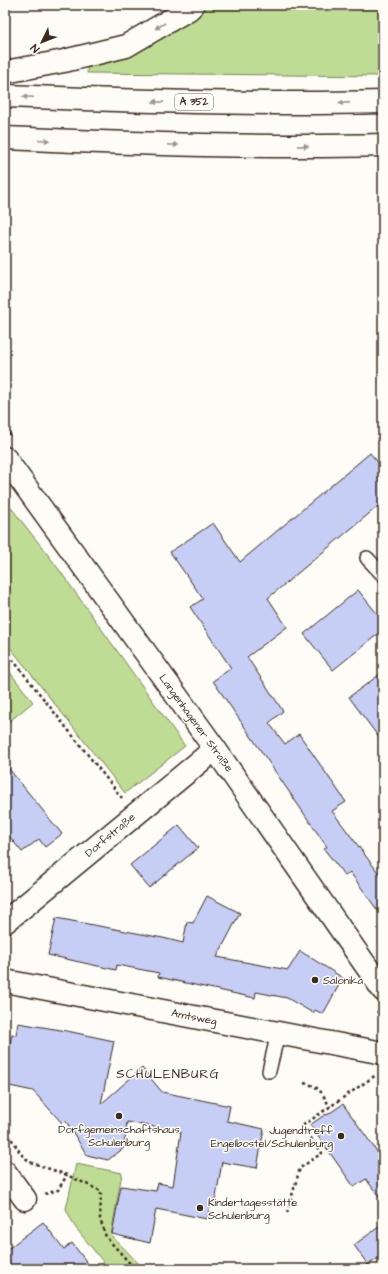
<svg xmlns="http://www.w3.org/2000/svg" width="388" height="1274" font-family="'Architects Daughter',sans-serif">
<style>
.green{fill:#bedc94;stroke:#7c8359}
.building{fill:#c6cef6;stroke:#3b2a1e}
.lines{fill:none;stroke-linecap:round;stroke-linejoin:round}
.lane-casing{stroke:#3b2a1e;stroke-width:16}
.street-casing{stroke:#3b2a1e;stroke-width:25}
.secondary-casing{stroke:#3b2a1e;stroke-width:25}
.highway-casing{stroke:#3b2a1e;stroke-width:25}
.path{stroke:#3b2a1e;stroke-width:2.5;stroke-dasharray:3 3;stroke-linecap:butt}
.lane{stroke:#fdfcf7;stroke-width:13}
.street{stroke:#fdfcf7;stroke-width:22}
.secondary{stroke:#fdfcf7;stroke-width:22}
.highway{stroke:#fdfcf7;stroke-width:22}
.oneway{fill:#9c938a}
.poi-dot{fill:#3b2a1e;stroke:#fdfcf7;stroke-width:1.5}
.labels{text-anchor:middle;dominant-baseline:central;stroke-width:3;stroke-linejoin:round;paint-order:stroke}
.shield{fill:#fdfcf7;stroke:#75695f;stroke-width:1}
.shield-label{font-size:10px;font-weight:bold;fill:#3b2a1e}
.street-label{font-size:11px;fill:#3b2a1e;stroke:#fdfcf7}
.poi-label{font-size:11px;fill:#3b2a1e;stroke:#fdfcf7;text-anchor:start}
.quarter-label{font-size:13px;letter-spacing:1px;fill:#3b2a1e;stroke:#fdfcf7}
</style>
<rect width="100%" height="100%" fill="#fdfcf7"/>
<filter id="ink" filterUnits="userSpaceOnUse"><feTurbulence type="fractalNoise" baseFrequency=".025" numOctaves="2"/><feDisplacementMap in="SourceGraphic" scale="8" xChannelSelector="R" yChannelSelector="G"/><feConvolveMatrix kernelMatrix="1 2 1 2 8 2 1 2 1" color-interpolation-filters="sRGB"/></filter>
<g filter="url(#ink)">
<g class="green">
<path d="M 205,5 L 383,5 L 383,76 L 87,73 L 88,64 L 131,52 L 172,33 Z"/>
<path d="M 5,500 L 55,564 L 185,746 L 125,793 L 5,641 Z"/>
<path d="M 5,666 L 33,702 L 5,725 Z"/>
<path d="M 76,1164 L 122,1173 L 111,1235 L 144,1269 L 109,1269 L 75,1227 L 66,1209 Z"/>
</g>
<g class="building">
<path d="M 370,453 L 383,468 L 383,502 L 268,598 L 287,627 L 247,657 L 283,711 L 269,723 L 285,744 L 299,734 L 346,802 L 332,811 L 383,879 L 383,918 L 350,872 L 345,876 L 324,849 L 327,847 L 213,681 L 231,668 L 190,607 L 203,599 L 170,552 L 213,523 L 240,562 Z"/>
<path d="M 358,590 L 383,621 L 383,630 L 333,670 L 304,634 Z"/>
<path d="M 383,672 L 383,743 L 349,697 Z"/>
<path d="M 5,764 L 62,834 L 45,847 L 39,839 L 22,852 L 5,831 Z"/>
<path d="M 179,825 L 198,848 L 149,888 L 130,865 Z"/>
<path d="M 207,896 L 240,913 L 217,957 L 288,970 L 300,951 L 343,978 L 323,1014 L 315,1010 L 313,1013 L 287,998 L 256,992 L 255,998 L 158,977 L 159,973 L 117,965 L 116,970 L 48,955 L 56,918 L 163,938 L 183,943 L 187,922 L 193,923 Z"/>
<path d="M 18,1023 L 67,1031 L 114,1041 L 101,1104 L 142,1068 L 162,1092 L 230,1106 L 227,1121 L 264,1129 L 257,1168 L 222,1162 L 215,1203 L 211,1202 L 207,1219 L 156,1209 L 150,1243 L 112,1234 L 121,1186 L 156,1191 L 158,1183 L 173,1186 L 181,1132 L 127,1122 L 124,1148 L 108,1160 L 87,1155 L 65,1120 L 62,1123 L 33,1091 L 5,1085 L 5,1053 L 8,1054 L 12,1034 L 16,1035 Z"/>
<path d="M 343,1104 L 383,1160 L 383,1202 L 366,1179 L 354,1187 L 310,1125 L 326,1114 L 327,1115 Z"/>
<path d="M 43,1222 L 64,1249 L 72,1243 L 92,1269 L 5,1269 L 5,1251 Z"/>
<path d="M 383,1224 L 383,1255 L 368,1265 L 354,1245 Z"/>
</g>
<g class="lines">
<g class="lane-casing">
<g id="lane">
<path d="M 367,558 L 383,575"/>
<path d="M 269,1071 L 278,1033"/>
</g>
</g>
<g class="street-casing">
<g id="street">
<path d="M 5,922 L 215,749"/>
<path d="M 5,981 L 383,1053"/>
<path d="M 5,1172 L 25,1199"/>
</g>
</g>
<g class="secondary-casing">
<path id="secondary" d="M 5,458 L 215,749 L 383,990"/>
</g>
<g class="highway-casing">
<g id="highway">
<path d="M 5,72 L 64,61 L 126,46 L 189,9 L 193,5"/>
<path d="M 5,96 C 131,101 257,105 383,102"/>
<path d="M 5,138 C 131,144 257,148 383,145"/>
</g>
</g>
<g class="path">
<path d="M 5,428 L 12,437"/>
<path d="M 5,650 L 122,798"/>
<path d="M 377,1011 L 383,1019"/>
<path d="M 304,1083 C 321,1087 321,1092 330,1107"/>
<path d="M 5,1129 L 21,1154 L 30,1162 L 67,1175 L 101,1191 L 100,1219 L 106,1237 L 135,1269"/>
<path d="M 45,1194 L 58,1190 L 67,1175"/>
<path d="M 287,1213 L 300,1168 L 322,1153 L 302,1126 L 376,1075"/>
</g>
<use href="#lane" class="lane"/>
<use href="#street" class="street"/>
<use href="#secondary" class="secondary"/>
<use href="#highway" class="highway"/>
</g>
<defs><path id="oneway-solid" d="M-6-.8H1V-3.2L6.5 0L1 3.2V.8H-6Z"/></defs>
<g class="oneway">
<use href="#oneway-solid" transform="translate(160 26) rotate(150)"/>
<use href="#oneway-solid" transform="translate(28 97) rotate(-177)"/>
<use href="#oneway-solid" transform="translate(158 102) rotate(-179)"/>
<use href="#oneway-solid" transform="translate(344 103) rotate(179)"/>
<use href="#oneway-solid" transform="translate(44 140) rotate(3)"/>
<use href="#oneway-solid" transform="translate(173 145) rotate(1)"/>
<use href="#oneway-solid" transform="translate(303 146) rotate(1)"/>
</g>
</g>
<g class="poi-dot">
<circle cx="315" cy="980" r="4"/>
<circle cx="119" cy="1116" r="4"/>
<circle cx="341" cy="1136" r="4"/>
<circle cx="200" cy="1208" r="4"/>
</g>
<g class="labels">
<rect class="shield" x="175" y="94" width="38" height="16" rx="3"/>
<g class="shield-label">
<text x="194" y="102">A 352</text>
</g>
<g class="street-label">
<text transform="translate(196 723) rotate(54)">Langenhagener Straße</text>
<text transform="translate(110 835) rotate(-40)">Dorfstraße</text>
<text transform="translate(194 1017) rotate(11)">Amtsweg</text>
</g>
<g class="poi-label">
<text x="323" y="980">Salonika</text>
<text x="119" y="1129" text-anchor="middle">Dorfgemeinschaftshaus<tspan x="119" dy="13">Schulenburg</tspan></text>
<text x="333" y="1130" text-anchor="end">Jugendtreff<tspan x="333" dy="13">Engelbostel/Schulenburg</tspan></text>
<text x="208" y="1202">Kindertagesstätte<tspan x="208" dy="13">Schulenburg</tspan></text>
</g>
<g class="quarter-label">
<text x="168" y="1074">SCHULENBURG</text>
</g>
</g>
<rect width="388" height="1274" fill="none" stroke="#fdfcf7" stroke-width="20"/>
<rect x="10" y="10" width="368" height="1254" fill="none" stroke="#3b2a1e" stroke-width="1.5" filter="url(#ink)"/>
<g transform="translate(42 42) rotate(227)" stroke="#fdfcf7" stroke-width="3" paint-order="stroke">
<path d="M0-3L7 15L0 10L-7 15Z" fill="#3b2a1e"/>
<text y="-6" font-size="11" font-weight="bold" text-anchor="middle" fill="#3b2a1e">N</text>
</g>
</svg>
